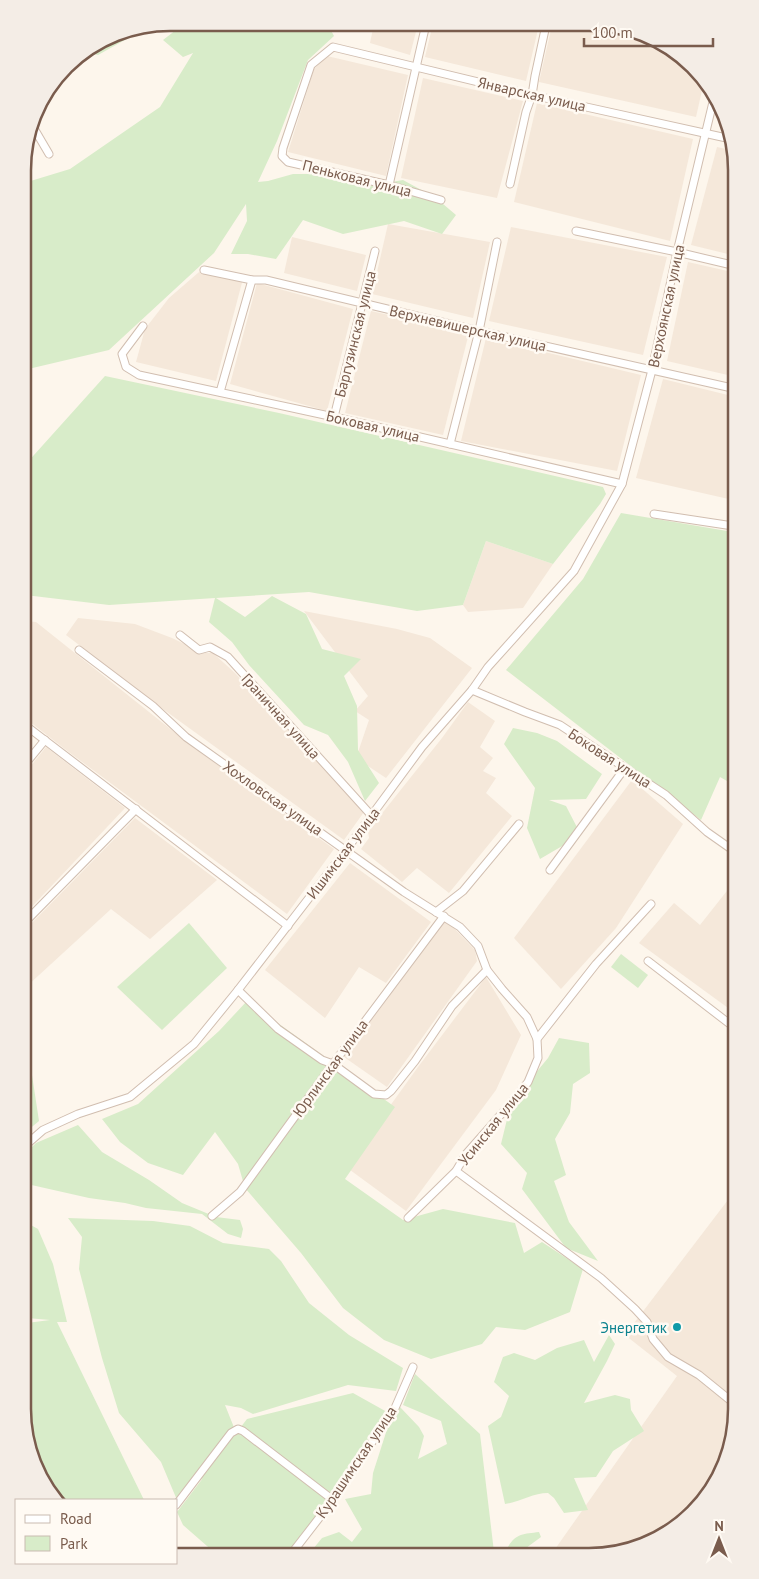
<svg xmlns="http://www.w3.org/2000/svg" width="759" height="1579" font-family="'PT Sans',sans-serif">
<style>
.residential{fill:#f5e8da}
.green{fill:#d8ecc9}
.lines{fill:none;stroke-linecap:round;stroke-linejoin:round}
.street-casing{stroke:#d1beb0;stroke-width:9}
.street{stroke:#fff;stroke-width:7}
.culture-dot{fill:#0f9aa8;stroke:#fffaf3;stroke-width:2}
.labels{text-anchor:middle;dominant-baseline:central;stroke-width:5;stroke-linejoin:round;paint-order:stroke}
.street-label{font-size:15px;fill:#7a5c4d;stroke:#fffaf3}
.culture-label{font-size:15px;fill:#0d838f;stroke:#fffaf3;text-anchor:end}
.rim{fill:none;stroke:#7a5c4d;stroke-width:2.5}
</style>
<rect width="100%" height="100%" fill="#fdf6ec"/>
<g class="residential">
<path d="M 374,24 L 418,24 L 410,55 L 370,43 Z"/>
<path d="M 433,24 L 539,25 L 526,81 L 425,57 Z"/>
<path d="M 552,25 L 617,25 L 686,59 L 703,86 L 696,117 L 539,82 Z"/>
<path d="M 327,56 L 408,75 L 386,176 L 288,152 L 314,69 Z"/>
<path d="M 423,78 L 523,101 L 497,198 L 401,178 Z"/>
<path d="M 537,103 L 693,139 L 670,241 L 514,202 Z"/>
<path d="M 717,147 L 731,150 L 732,255 L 691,245 Z"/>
<path d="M 388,224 L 490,242 L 473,318 L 372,294 Z"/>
<path d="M 511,227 L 667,257 L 643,355 L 489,321 Z"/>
<path d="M 292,237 L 366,255 L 357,291 L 284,273 Z"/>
<path d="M 688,262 L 732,272 L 732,376 L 667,361 Z"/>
<path d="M 206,266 L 244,275 L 216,381 L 136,362 L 145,329 L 169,298 Z"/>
<path d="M 257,283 L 353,309 L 327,411 L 230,384 Z"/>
<path d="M 371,311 L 469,333 L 443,435 L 345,413 Z"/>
<path d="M 486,338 L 641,375 L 617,471 L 461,441 Z"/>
<path d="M 663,379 L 732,396 L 733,500 L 636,478 Z"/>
<path d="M 486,541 L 553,564 L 523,608 L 468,612 L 463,605 Z"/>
<path d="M 304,611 L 397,629 L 430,638 L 472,668 L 386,778 L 356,758 L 369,720 L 355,711 L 368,696 Z"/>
<path d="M 78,618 L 135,624 L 172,638 L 203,653 L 213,653 L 235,673 L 364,812 L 344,840 L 167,712 L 66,635 Z"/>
<path d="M 25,621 L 36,622 L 193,747 L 334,849 L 287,914 L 66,750 L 25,718 Z"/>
<path d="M 468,702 L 495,721 L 480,747 L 493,758 L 483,771 L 496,778 L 486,793 L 512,816 L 449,893 L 417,868 L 402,882 L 361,849 L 369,838 L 368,831 L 442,738 Z"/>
<path d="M 46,747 L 125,808 L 26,913 L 26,772 Z"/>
<path d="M 632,780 L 683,824 L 616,928 L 561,989 L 514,938 Z"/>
<path d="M 135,818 L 217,880 L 150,939 L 111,909 L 26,987 L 26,929 Z"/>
<path d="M 350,863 L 431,922 L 386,983 L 359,967 L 325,1018 L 265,970 Z"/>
<path d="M 734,882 L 735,1013 L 639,943 L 674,903 L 700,925 Z"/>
<path d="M 446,920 L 475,950 L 477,961 L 387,1087 L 344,1057 Z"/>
<path d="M 486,977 L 521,1035 L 496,1090 L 406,1211 L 346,1167 L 418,1067 Z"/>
<path d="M 731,1196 L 735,1199 L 736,1418 L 725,1465 L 700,1506 L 670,1532 L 627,1551 L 553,1552 L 677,1376 L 625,1335 Z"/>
</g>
<g class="green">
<path d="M 185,23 L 327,23 L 334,36 L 308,60 L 277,141 L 258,182 L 268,181 L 293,174 L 325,174 L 362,187 L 403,180 L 436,198 L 456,215 L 442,234 L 404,221 L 343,234 L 303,220 L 276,259 L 248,254 L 231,254 L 247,221 L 246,204 L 214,253 L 109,350 L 24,370 L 24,183 L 70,169 L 160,107 L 193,53 L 183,57 L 163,40 Z"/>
<path d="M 148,27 L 98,55 L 85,52 L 114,34 Z"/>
<path d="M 105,376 L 279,413 L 603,487 L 606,494 L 600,504 L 553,564 L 486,541 L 463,605 L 417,611 L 309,592 L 216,598 L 245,617 L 272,596 L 306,614 L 322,649 L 361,659 L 344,676 L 357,706 L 358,750 L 379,783 L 365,801 L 348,762 L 328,735 L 304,725 L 249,665 L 232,642 L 209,622 L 215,598 L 109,605 L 25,595 L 25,465 Z"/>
<path d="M 621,513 L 733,532 L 734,785 L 720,777 L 701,820 L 506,670 L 583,579 Z"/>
<path d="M 513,728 L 537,733 L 557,741 L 602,774 L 586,799 L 549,800 L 566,806 L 581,835 L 540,859 L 527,828 L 535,788 L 504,744 Z"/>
<path d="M 189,923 L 227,968 L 162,1030 L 117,987 Z"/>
<path d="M 621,954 L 648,975 L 638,988 L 611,967 Z"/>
<path d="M 247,1001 L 395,1107 L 345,1179 L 403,1220 L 443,1209 L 515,1223 L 524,1253 L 542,1242 L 583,1269 L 570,1312 L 525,1330 L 496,1327 L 482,1344 L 431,1359 L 384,1340 L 343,1308 L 301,1253 L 245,1188 L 238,1164 L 215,1132 L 183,1175 L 148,1163 L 120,1142 L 102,1119 L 138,1104 L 219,1031 Z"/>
<path d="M 559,1038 L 589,1043 L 590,1073 L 573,1084 L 570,1113 L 555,1139 L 566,1175 L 554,1181 L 569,1222 L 598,1261 L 566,1248 L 522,1189 L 527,1173 L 501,1144 L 511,1103 L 548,1058 Z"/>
<path d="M 26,1054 L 32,1075 L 39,1121 L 27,1131 Z"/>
<path d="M 78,1125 L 102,1152 L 149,1180 L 182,1203 L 216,1217 L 240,1220 L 243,1229 L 241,1238 L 228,1234 L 202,1214 L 146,1208 L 125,1203 L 89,1198 L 27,1184 L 27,1152 L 36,1143 Z"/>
<path d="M 68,1218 L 153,1221 L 190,1226 L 223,1243 L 269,1249 L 281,1261 L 309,1303 L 349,1335 L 403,1368 L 396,1391 L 348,1385 L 253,1414 L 241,1408 L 225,1405 L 235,1430 L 234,1436 L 247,1419 L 353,1393 L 387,1412 L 329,1501 L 288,1553 L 215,1553 L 183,1525 L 177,1512 L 203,1478 L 177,1500 L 161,1462 L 119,1413 L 102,1358 L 79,1269 L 82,1237 Z"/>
<path d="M 27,1223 L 38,1229 L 53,1264 L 67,1322 L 57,1322 L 144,1500 L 61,1500 L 28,1447 L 27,1323 L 50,1320 L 27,1318 Z"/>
<path d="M 609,1335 L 615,1344 L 607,1361 L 584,1403 L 615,1395 L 630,1399 L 631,1410 L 644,1431 L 613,1451 L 596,1477 L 574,1478 L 588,1510 L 564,1513 L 554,1498 L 548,1493 C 533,1493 520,1502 505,1504 L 488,1426 L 501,1417 L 509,1396 L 494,1382 L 503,1357 L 514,1353 L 535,1360 L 557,1348 L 584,1340 L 594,1362 Z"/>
<path d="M 415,1374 L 480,1434 L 494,1552 L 445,1552 L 446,1549 L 434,1552 L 320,1553 L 313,1549 L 322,1538 L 339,1532 L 352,1542 L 362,1529 L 345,1499 L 371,1494 L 373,1473 L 390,1420 L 400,1407 L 419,1427 L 424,1436 L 418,1459 L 447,1444 L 441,1421 L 403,1405 Z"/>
<path d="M 539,1532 L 541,1537 L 522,1551 L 509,1552 L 508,1547 C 516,1533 524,1534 539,1532 Z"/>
</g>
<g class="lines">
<g class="street-casing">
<g id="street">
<path d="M 32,125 L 49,154"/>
<path d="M 510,184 L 526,112 L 532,95 L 535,76 L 546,25"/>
<path d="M 389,185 L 426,24"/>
<path d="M 441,200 L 389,185 L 288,162 L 282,156 L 283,148 L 311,65 L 333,47 L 532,95 L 731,139"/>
<path d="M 576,231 L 677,252 L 732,265"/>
<path d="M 204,270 L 252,280 L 266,280 L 479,331 L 732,388"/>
<path d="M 143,326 L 122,354 L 126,367 L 139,375 L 334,417 L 622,484"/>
<path d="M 220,392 L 252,280"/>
<path d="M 334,417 L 375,251"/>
<path d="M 450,444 L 479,331 L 497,242"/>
<path d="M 654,514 L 733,526"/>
<path d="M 180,635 L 199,650 L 210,647 L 228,657 L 371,815"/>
<path d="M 79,650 L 153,706 L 186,737 L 404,892 L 460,927 L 478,946 L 487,970 L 502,989 L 527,1017 L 537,1039"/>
<path d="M 472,690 L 525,712 L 560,725 L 666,795 L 707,832 L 734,851"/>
<path d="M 25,725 L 288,926"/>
<path d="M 26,763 L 45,740"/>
<path d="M 550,870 L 625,768"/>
<path d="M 436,912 L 463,891 L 519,824"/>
<path d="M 26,921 L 136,809"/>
<path d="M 648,961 L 735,1028"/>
<path d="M 238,990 L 278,1029 L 322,1060 L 333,1064 L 374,1094 L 386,1095 L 391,1091 L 415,1061 L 452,1006 L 487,970"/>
<path d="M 27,1144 L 43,1130 L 78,1114 L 130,1097 L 194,1044 L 238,990 L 346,850 L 422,747 L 472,690 L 488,667 L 574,571 L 622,484 L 652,370 L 677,252 L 713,102"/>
<path d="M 456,1171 L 601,1278 L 635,1309 L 647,1322 L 653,1339 L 668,1357 L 699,1375 L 736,1405"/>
<path d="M 212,1216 L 240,1192 L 333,1064 L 444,916"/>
<path d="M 408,1218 L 456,1171 L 466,1154 L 511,1103 L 528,1082 L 538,1058 L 537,1039 L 596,964 L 651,904"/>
<path d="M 176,1505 L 231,1433 L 238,1429 L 243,1431 L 333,1500"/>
<path d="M 292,1553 L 333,1500 L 395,1408 L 413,1367"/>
</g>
</g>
<use href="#street" class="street"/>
</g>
<circle class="culture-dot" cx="677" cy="1327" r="5"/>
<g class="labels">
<g class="street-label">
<text transform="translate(532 94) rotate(13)">Январская улица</text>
<text transform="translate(357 178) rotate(14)">Пеньковая улица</text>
<text transform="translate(666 306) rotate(-78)">Верхоянская улица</text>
<text transform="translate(468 328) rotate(13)">Верхневишерская улица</text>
<text transform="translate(355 334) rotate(-76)">Баргузинская улица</text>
<text transform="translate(373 426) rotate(13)">Боковая улица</text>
<text transform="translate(281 716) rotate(48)">Граничная улица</text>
<text transform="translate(610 758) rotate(33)">Боковая улица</text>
<text transform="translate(273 798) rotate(35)">Хохловская улица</text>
<text transform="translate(343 853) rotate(-53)">Ишимская улица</text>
<text transform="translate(330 1068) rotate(-54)">Юрлинская улица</text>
<text transform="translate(493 1124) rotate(-51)">Усинская улица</text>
<text transform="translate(356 1462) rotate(-56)">Курашимская улица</text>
</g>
<g class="culture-label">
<text x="667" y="1327">Энергетик</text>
</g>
</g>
<path d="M0 0H759V1579H0ZM170 31H589A139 139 0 0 1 728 170V1409A139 139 0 0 1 589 1548H170A139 139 0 0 1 31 1409V170A139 139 0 0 1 170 31Z" fill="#f4ede6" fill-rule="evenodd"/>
<path class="rim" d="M170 31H589A139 139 0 0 1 728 170V1409A139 139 0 0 1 589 1548H170A139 139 0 0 1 31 1409V170A139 139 0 0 1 170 31Z"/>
<rect x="15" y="1499" width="162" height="65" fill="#fffaf3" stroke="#cabbb1"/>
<rect x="25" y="1515" width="25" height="8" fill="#ffffff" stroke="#cabbb1"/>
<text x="60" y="1524" font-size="15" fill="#7a5c4d">Road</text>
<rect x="25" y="1536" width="25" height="15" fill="#d8ecc9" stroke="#cabbb1"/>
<text x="60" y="1549" font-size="15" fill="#7a5c4d">Park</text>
<g transform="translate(719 1539)" stroke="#fffaf3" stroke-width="4" paint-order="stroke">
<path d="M0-4L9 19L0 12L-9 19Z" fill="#7a5c4d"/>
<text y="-8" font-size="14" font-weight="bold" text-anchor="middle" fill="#7a5c4d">N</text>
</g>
<path d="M584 38v8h129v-8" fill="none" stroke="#7a5c4d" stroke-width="2.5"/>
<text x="592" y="38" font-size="15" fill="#7a5c4d" stroke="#fffaf3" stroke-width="4" paint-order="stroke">100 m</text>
</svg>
